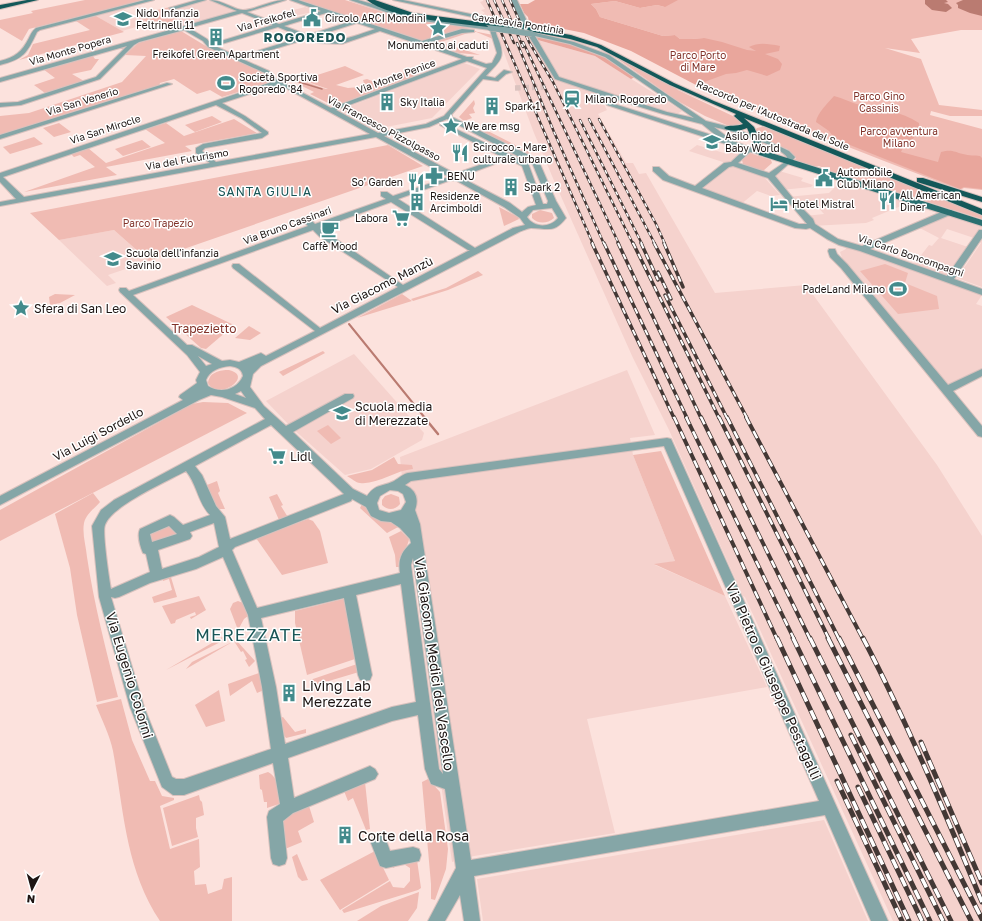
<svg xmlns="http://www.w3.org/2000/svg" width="982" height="921" font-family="'Golos Text',sans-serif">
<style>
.built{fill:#f5d2cd}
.green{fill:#f0bbb3}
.forest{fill:#e9a69c}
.water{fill:#ba7b71}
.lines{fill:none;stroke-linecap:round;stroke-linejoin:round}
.stream-far2{stroke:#ba7b71;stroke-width:1.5}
.stream-far1{stroke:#ba7b71;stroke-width:2}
.stream{stroke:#ba7b71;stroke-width:2.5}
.minor-tunnel{stroke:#dbc3bf;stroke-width:5.5;stroke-dasharray:5.5 3;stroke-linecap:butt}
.minor-casing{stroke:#d8c1bd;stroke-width:2}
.major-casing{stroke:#d8c1bd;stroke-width:2}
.highway-casing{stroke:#d8c1bd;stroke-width:2}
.minor{fill:#85a6a7;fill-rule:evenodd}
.major{fill:#296f70;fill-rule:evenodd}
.highway{fill:#135859;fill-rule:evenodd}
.rail-far3-casing{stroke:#433835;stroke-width:2.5}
.rail-far2-casing{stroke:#433835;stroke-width:3.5}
.rail-far1-casing{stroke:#433835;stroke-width:4}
.rail-casing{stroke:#433835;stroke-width:5}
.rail-far3{stroke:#fff;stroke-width:1.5;stroke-dasharray:4;stroke-linecap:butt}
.rail-far2{stroke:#fff;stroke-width:2;stroke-dasharray:6;stroke-linecap:butt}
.rail-far1{stroke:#fff;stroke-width:2.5;stroke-dasharray:8;stroke-linecap:butt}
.rail{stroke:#fff;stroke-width:3.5;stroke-dasharray:10;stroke-linecap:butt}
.minor-bridge-casing{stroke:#d8c1bd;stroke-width:6;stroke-linecap:butt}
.highway-bridge-casing{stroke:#d8c1bd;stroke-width:7;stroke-linecap:butt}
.minor-bridge{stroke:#85a6a7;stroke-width:5.5}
.highway-bridge{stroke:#135859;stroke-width:6}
.labels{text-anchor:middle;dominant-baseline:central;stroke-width:3;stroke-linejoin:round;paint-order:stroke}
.far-poi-label{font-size:10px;fill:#1d1513;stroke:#fff;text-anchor:start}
.far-street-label{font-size:10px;fill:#1d1513;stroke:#fff}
.far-park-label{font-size:10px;fill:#813229;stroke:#fff}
.far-quarter-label{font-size:12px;letter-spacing:1px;fill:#1a5657;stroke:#fff}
.street-label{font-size:12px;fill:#1d1513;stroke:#fff}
.poi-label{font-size:12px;fill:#1d1513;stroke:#fff;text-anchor:start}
.park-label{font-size:12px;fill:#813229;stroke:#fff}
.far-district-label{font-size:13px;font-weight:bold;letter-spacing:1px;fill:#1a5657;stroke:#fff}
.near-street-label{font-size:14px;fill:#1d1513;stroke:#fff}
.near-poi-label{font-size:14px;fill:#1d1513;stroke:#fff;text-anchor:start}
.near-quarter-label{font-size:17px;letter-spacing:1px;fill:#1a5657;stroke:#fff}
</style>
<rect width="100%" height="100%" fill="#fce2dd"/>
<g class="built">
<path d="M 208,0 L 237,11 L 185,26 L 173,18 L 159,13 Z"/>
<path d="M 483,0 L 513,0 L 554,78 L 558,81 L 597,92 L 607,110 L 598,114 L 626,163 L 633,163 L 639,174 L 646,173 L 715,293 L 806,285 L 937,465 L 982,536 L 982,921 L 893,921 L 745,597 L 743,596 L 669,430 L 633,358 L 555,183 L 534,133 L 492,21 L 478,17 L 485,13 L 481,10 L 485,9 L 480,2 L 483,1 Z"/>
<path d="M 305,7 L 320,12 L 312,14 L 308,13 L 294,16 L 286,12 Z"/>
<path d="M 123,9 L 150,23 L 122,31 L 96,16 Z"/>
<path d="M 538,40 L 595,56 L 682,111 L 677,114 L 560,79 Z"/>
<path d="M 464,63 L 480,69 L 432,118 L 376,129 L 340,110 Z"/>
<path d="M 697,145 L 724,153 L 729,149 L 744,154 L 733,163 L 766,175 L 764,177 L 780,195 L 771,196 L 757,191 L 740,205 L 696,189 L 729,164 L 689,151 Z"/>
<path d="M 776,170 L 803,178 L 801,181 L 813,185 L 811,187 L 781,190 L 772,174 Z"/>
<path d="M 843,179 L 913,201 L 872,218 L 874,220 L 866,223 L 812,226 L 805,216 L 824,214 L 817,206 L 797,207 L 787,197 L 829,193 Z"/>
<path d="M 949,212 L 982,223 L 982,287 L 957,278 L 981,243 L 976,241 L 977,239 L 947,229 L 941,238 L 971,248 L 949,280 L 982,292 L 982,295 L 976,304 L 982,306 L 982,372 L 947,390 L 844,263 L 840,252 L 846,249 L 844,245 L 912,267 L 929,245 L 932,246 L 939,238 L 916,226 Z"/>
<path d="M 114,230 L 149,261 L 108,275 L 116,283 L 107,286 L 59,240 Z"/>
<path d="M 354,354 L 424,433 L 422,440 L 371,469 L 345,475 L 292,428 L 266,401 Z"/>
<path d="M 627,370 L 655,435 L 630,438 L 633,455 L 675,561 L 655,565 L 725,596 L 767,687 L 587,719 L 615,833 L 474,856 L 452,862 L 441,784 L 412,549 L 405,509 L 400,457 Z"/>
<path d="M 824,820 L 868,921 L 483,921 L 477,879 Z"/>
</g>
<g class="green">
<path d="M 85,0 L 144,0 L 29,29 L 22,41 L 0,28 L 0,20 L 33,13 L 31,11 Z"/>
<path d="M 299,0 L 345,0 L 398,17 L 470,28 L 424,41 Z"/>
<path d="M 653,0 L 982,0 L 982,30 L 961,30 L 911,39 L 920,53 L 885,48 L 921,59 L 939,105 L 982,110 L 982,116 L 950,116 L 931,111 L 930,115 L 982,129 L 982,190 L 964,188 L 960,190 C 864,153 767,117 675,72 L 704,38 L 691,39 L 680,39 L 675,35 L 663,36 L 600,17 L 596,9 L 591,4 L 615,1 L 640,8 L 657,5 L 665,7 Z"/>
<path d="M 170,7 L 174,9 L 160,13 L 173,18 L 185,26 L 170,30 L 157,22 L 151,24 L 135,15 Z"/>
<path d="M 96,16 L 124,32 L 19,60 L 28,55 L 33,44 L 90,30 L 76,21 Z"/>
<path d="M 181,31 L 214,51 L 265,73 L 270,82 L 222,97 L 210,90 L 197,94 L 174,79 L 160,83 L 159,86 L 0,135 L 0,116 L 29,113 L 122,82 L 146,56 L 125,55 L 138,43 Z"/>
<path d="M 473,31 L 493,35 L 493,39 L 474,31 L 441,42 L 480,55 L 459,53 L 426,42 L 462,32 Z"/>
<path d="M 612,53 L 673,86 L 678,90 L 737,118 L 743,124 L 741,126 L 729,126 L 705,116 L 676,100 L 612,55 Z"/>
<path d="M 92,55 L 95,59 L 99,59 L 91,70 L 72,74 L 84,81 L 45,93 L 34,85 L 55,78 L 43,69 Z"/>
<path d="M 345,66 L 364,75 L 336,85 L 348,88 L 359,87 L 364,83 L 363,80 L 367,79 L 377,83 L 406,72 L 415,76 L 334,106 L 310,94 L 314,92 L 298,84 L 303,81 L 326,89 L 328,89 L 302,80 Z"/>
<path d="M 474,100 L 475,104 L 473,108 L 475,113 L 469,114 L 472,118 L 464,121 L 459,117 Z"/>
<path d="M 212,116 L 222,122 L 195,132 L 185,125 Z"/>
<path d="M 234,119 L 257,133 L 185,146 L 192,151 L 106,167 L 117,175 L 24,192 L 95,167 L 80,155 L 74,157 L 71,154 L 88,148 L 106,163 L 165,143 L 145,129 L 166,123 L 184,136 Z"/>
<path d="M 59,123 L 71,132 L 54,137 L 43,128 Z"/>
<path d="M 765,126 L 982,215 L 982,219 L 836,173 L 819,166 L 811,167 L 794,161 L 796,158 L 787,149 L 758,137 L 755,130 L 757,128 Z"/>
<path d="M 484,129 L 525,150 L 530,152 L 528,154 L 480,131 Z"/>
<path d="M 34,137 L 43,144 L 10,154 L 3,147 Z"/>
<path d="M 142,140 L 151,147 L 123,156 L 115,149 Z"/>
<path d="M 388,145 L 423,166 L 149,261 L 114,230 L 59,240 L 30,213 Z"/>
<path d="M 750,153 L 771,160 L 772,163 L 763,171 L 743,164 L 742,160 Z"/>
<path d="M 499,207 L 518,217 L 519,219 L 504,226 Z"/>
<path d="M 540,210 L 552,213 L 554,218 C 547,224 538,224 532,218 L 532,214 Z"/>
<path d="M 885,264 L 908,273 L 905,283 L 937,296 L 939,309 L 898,314 L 860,271 Z"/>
<path d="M 478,271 L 483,275 L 448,290 L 413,301 L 411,299 L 446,288 Z"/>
<path d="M 55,294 L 75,295 L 60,303 L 50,305 L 49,297 Z"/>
<path d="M 402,294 L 412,301 L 357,318 Z"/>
<path d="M 192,305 L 234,325 L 206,349 L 201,348 L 166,317 Z"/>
<path d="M 249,326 L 261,333 L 250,340 L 235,338 Z"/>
<path d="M 323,351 L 325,353 L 283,376 L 279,372 Z"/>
<path d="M 229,370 C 255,376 217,402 208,383 C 209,372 220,370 229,370 Z"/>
<path d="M 203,402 L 228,403 L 247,413 L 0,541 L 0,510 L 192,404 Z"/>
<path d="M 328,425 L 341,438 L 331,444 L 317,431 Z"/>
<path d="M 661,451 L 725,596 L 654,564 L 675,561 L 633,455 Z"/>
<path d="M 394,457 L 398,464 L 412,465 L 413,469 C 396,470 377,485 360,483 C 356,483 351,478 347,476 L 372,470 Z"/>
<path d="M 217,481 L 220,491 L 218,493 L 225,509 L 219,509 L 215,507 L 207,485 Z"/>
<path d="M 93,493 L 100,502 C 95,508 86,514 84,523 C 82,534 86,546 87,557 C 94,604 106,650 118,697 L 97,702 L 77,615 L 70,568 L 55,514 Z"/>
<path d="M 277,494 L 283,505 L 281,506 L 289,519 L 279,520 L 269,497 Z"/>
<path d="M 391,494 L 399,497 L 400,504 C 395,510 388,511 382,505 L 382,500 L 385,496 Z"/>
<path d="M 363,502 L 372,516 L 400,526 L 387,533 L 360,508 Z"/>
<path d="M 308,519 L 313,521 L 320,531 L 328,563 L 282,575 L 256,538 Z"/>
<path d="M 168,522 L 181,535 L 151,545 L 146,534 Z"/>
<path d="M 401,531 L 409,539 C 408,549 397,555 399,567 L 396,567 L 395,555 L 389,537 Z"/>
<path d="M 170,574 L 177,597 L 154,603 L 152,597 L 172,590 L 169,579 L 163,581 L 163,576 Z"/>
<path d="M 199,596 L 206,610 L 191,619 L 190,617 L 196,615 L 195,612 L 176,620 L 175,623 L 171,624 L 162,606 Z"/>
<path d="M 347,598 L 358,658 L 307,675 L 295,623 L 295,611 Z"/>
<path d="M 238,601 L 243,603 L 248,616 L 244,619 L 238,630 L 230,609 L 233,603 Z"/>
<path d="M 229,633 L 230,637 L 166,670 Z"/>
<path d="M 236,640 L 255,661 L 249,667 L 245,660 L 247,659 L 243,651 L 241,652 L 234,641 L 186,669 L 192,662 Z"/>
<path d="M 357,664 L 359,672 L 312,686 L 310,680 Z"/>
<path d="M 259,673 L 264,690 L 257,693 L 252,681 L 230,696 L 228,684 Z"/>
<path d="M 219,690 L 225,721 L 206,727 L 195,705 Z"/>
<path d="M 121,699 L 132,740 L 150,781 L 155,781 L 162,796 L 174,798 L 174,800 L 160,806 L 170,849 L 199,839 L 200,867 L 194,871 L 195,885 L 206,884 L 208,894 L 222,889 L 224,879 L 232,877 L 232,921 L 160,921 C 125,868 124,811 113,751 C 110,736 102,720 96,705 Z"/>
<path d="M 283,717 L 295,732 L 306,729 L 306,733 L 286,738 L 283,734 L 280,718 Z"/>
<path d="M 268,772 C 280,779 279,791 279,804 L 267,808 L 267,802 L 264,802 L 262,790 L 260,789 L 259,775 Z"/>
<path d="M 428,779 L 440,792 L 448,849 L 446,869 L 435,900 L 431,899 L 431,884 L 422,782 Z"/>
<path d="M 365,782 L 370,829 L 366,830 L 353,798 L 348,801 L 344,791 Z"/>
<path d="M 199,795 L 200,800 L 202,802 L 204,815 L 196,818 L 196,828 L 198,837 L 172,846 L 163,808 Z"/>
<path d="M 309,806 L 314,822 L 298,831 L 302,842 L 285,849 L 281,818 Z"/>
<path d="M 375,851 L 389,880 L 340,910 L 320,880 Z"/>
<path d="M 297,854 L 308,880 L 302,881 L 298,877 L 292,857 Z"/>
<path d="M 417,860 L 421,888 L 418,890 L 344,913 L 342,910 L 390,881 L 393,887 L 404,888 L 410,881 L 410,868 L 402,863 L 393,868 L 392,863 Z"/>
<path d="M 419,892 L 417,908 L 408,921 L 357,921 L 381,906 Z"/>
</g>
<g class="forest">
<path d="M 535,0 L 678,0 L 665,7 L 657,5 L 640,8 L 615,1 L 591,4 L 596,9 L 600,17 L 663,36 L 675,35 L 680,39 L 691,39 L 704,38 L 722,42 L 747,50 L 756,51 L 749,47 C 759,42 768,44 780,46 L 779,51 L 765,54 L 778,59 L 782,64 L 780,70 L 767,76 L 747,70 L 736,73 L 726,74 L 696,85 L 631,51 L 584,33 L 529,22 L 528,17 L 524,13 L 520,4 L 528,4 Z"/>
<path d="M 536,37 L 572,44 L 603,56 L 635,77 L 631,79 L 595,56 L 538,40 Z"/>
<path d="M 834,96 C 843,98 851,103 860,105 C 881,110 901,111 919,123 C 920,139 907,140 901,152 L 938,162 L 941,152 C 952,149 954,152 963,154 C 969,156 975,155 980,156 L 982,158 L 982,189 L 964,187 L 960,189 L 835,139 L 829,131 L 816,122 C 817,113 828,103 834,96 Z"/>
</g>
<g class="water">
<path d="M 925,0 L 946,0 L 948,2 L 944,3 L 948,4 L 952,8 L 946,12 L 932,10 L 925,4 Z"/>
<path d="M 963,0 L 982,0 L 982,16 L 970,13 L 958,8 L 958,5 L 956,3 Z"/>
</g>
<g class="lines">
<path class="stream-far2" d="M 279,76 L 322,89"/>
<path class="stream-far1" d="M 349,324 L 425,418"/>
<path class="stream" d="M 424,417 L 438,434"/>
<path class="minor-tunnel" d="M 515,88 L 549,87"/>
<g class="minor-casing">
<g id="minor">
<path d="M 145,0 L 154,0 L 40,30 L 37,32 C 27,53 24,59 0,65 L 0,61 C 15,57 22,52 29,38 C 31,34 32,31 36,28 Z"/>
<path d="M 197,0 L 206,0 L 172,10 L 169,8 Z"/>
<path d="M 210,0 C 223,0 234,10 243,10 C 255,10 270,0 286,0 L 247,12 L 279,24 L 321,11 L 290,0 L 298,0 L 422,41 L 462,29 L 474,30 L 474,32 L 462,33 L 428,43 L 467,57 L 473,57 L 472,59 L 486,64 L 492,63 L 497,53 L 490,30 L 416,20 L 389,13 L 350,0 L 358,0 L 416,16 L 489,26 L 486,20 L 393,0 L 403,0 L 490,18 C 494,23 495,30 497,36 C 507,59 500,60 486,76 L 495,78 L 504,70 L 512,72 L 506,74 L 498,81 L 483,79 L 452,114 L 452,117 L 531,156 L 540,164 L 556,201 L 566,218 C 554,234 547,228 531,228 C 528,228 522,231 519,232 L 261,366 L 253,374 L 250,387 L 264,406 L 286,426 L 345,394 L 353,394 L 354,396 L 353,398 L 293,432 L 353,489 L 367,496 C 376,483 383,487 394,481 C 399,478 403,474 408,473 L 667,438 L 671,439 L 888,921 L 871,921 L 825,815 L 474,876 L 480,921 L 464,921 L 460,895 L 445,921 L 428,921 L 456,868 L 445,789 L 431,784 L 425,769 L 418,715 L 392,721 L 288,758 L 294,798 L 370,766 L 375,769 L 378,774 L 375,779 L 293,813 L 283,821 L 287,858 L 285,864 L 279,866 L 273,864 L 271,858 L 267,817 L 269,811 L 280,804 L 273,763 L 184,795 L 173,795 L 162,787 L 130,707 L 99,597 L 92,526 L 101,510 L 114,500 L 265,419 L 255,408 L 222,397 L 211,395 L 199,400 L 0,505 L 0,496 L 183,400 L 179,397 L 180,395 L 197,383 L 196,380 L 200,372 L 187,355 L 120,292 L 119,290 L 120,288 L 126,288 L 129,291 L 308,226 L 303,221 L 304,219 L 310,219 L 315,224 L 386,199 L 381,196 L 381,192 L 387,192 L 393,196 L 449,177 L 376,137 L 0,206 L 0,202 L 16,199 L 0,182 L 0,173 L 272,82 L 265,73 L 208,47 L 203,41 L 184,30 L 139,42 L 134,45 L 100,79 L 21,105 L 0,107 L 0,103 L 18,102 L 96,77 L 127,46 L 0,82 L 0,78 L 237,11 ZM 242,13 L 273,25 L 211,44 L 207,39 L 189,28 ZM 326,13 L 352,21 L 308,35 L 284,26 ZM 357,23 L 375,29 C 355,36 334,45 313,37 ZM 278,27 L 302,37 L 241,56 L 241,58 L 215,46 ZM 380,31 L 462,59 L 331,108 L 288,85 L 278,81 L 269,71 L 242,59 L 307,39 L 318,43 L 342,44 ZM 467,61 L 487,68 L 444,116 L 426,124 L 378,133 L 336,110 ZM 278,85 L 284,87 L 370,134 L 216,162 L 202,151 L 205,148 L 262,138 L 268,134 L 268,132 L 245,116 L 222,103 ZM 216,105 L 241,118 L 262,133 L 203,144 L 196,148 L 196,153 L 210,163 L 24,197 L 3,177 ZM 447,119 L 525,160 L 533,165 L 548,201 L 547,204 L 543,204 L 528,163 L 445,124 L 440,125 L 502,157 L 457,173 L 457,177 L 455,176 L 454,173 L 384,136 L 429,127 ZM 508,159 L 522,166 L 536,205 L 528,207 L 522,212 L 510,203 L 460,177 ZM 451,180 L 457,181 L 504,207 L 520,218 L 525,225 L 513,228 L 475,248 L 398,199 ZM 391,202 L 468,250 L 470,250 L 403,285 L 320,228 ZM 552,208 L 558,218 C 550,228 534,228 527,217 L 533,210 ZM 313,230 L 320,237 L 398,287 L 320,328 L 239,264 L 233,264 L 232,266 L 233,268 L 315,331 L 266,356 L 261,353 L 239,362 L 230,360 L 222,361 L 192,345 L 187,345 L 133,295 ZM 198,356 L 212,364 L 206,366 ZM 230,366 C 237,367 242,369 243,376 C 237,390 220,394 208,386 L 206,380 C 210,370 220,367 230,366 ZM 241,391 L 246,398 L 235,394 ZM 271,425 L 344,494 L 230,539 L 225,517 L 216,506 L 202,475 L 195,466 ZM 664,446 L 819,801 L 471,860 L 420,524 L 415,510 C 419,499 416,490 405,485 L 411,481 ZM 186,471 C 197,484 198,503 210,515 L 183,525 L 174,517 L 170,515 L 140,529 C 137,535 140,546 143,553 L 146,554 L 150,572 L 111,589 C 109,578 102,531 105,525 C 111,506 168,481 186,471 ZM 390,490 L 398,491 L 403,494 L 406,502 L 401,510 L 389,513 L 379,510 L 377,503 L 380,496 ZM 352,499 L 366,507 L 371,516 L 381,521 L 391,522 L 400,528 L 410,539 L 411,543 C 401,552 398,560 400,573 L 257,608 L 232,550 L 235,547 L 351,501 ZM 214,523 L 219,547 L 199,557 L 162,569 L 158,550 L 190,539 L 192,536 L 190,532 ZM 169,526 L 177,534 L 152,542 L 150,534 ZM 223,557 L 248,615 L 262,687 L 271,749 L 184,779 L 176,779 L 172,777 L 144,707 L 111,597 L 115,598 L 119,597 L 150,583 L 196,569 ZM 413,558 L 443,774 L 439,769 L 411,565 ZM 401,584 L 416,702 L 392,707 L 285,744 L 276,687 L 261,618 L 344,598 L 358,675 L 360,680 L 365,681 L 370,680 L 372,675 L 356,595 Z"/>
<path d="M 511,0 L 517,0 L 532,32 L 574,42 L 609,55 L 706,121 L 730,127 L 768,141 L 789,151 L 795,157 L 793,160 L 775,176 L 796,202 L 813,219 L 815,224 L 838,239 L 862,246 L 946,210 L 952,210 L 952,214 L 870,249 L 947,276 L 979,230 L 982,230 L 982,238 L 954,279 L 982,289 L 982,295 L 860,251 L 839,245 L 827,239 L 810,228 L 806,229 L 795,228 L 663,180 L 653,171 L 653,167 L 659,167 L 669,176 L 695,186 L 724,163 L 731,162 L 744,150 L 607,105 L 599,94 L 555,79 L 522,25 ZM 535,36 L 570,44 L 605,57 L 694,118 L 667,112 L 559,77 ZM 608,97 L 663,114 L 702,124 L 718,137 L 611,103 ZM 714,127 C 730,130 778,145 787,157 L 785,162 L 769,173 L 738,163 L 750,152 L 762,155 L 766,153 L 733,141 ZM 733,166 L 768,178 L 807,224 L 799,224 L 702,188 L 729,167 Z"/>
<path d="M 167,83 L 172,84 L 0,139 L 0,135 Z"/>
<path d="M 829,249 L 835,249 L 837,254 L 847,264 L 948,385 L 982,369 L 982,376 L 953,391 L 982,426 L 982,437 L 978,436 L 841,268 L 830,257 L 828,251 Z"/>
<path d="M 379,835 L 385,837 L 390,851 L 413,847 L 419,849 L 421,855 L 419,861 L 386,868 L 380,866 L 371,843 L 373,837 Z"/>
</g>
</g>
<g class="major-casing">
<path id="major" d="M 759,151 L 765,151 L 982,220 L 982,226 L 759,155 Z"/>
</g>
<g class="highway-casing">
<g id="highway">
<path d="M 27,0 L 38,0 L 0,9 L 0,5 Z"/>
<path d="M 367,0 L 375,0 L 413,13 L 488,23 L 491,25 L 488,27 C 457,23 391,19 367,0 Z"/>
<path d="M 530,28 L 571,35 L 601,45 L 674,83 L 714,101 L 982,209 L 982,215 L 744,118 L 754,127 L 766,153 L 762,155 L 759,155 L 747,128 C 741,131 730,132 724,128 C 729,124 737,127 743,124 L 734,116 L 736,114 L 670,85 L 597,47 L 570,39 L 528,31 L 527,30 Z"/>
<path d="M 917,178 L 923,178 L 982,197 L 982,202 L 917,182 Z"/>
</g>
</g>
<use href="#minor" class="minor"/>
<use href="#major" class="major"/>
<use href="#highway" class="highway"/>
<g class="rail-far3-casing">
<g id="rail-far3">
<path d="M 487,0 L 593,244"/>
<path d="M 494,0 L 514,43"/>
<path d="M 502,0 L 523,47"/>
<path d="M 510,0 L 529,42 L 553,82 L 633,244"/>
<path d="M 523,42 L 619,244"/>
<path d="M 517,43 L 554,132 L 604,244"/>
<path d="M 589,119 L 655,244"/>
<path d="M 599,119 L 656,224 L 665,244"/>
<path d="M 580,120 L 642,244"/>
</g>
</g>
<g class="rail-far2-casing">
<g id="rail-far2">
<path d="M 592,243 L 674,418"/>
<path d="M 604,243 L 687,418"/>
<path d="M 618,243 L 701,418"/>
<path d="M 633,243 L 719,418"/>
<path d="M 641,243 L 658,280"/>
<path d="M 654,243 L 747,418"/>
<path d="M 664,243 L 683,287"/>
<path d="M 658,272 L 671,299"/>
<path d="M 665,295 L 727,418"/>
</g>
</g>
<g class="rail-far1-casing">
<g id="rail-far1">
<path d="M 674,417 L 777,639"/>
<path d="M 686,417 L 794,639"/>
<path d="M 701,417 L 810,639"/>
<path d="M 719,417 L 829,639"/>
<path d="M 727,417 L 839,639"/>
<path d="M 746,417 L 863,639"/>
</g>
</g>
<g class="rail-casing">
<g id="rail">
<path d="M 777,638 L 909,921"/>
<path d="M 793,638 L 930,921"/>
<path d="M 810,638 L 951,921"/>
<path d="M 828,638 L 971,921"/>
<path d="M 839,638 L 982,919"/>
<path d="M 863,638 C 908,724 945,813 982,902"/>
<path d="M 851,735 L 943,921"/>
<path d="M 921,742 L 982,883"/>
<path d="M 837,781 L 902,921"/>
<path d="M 858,787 L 922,921"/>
</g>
</g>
<use href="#rail-far3" class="rail-far3"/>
<use href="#rail-far2" class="rail-far2"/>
<use href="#rail-far1" class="rail-far1"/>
<use href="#rail" class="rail"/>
<g class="minor-bridge-casing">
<path id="minor-bridge" d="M 490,28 L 532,34"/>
</g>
<g class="highway-bridge-casing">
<path id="highway-bridge" d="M 487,22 L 529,27"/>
</g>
<use href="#minor-bridge" class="minor-bridge"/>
<use href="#highway-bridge" class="highway-bridge"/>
</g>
<defs>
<g id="civic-bare" transform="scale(1.38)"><path d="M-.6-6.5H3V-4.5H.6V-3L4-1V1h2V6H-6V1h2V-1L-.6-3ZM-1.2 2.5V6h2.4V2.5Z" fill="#438b8c" stroke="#fff" stroke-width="2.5" paint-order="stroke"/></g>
<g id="school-bare" transform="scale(1.38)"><path d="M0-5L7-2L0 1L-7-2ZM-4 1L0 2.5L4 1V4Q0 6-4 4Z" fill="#438b8c" stroke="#fff" stroke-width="2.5" paint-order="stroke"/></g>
<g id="sight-bare" transform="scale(1.38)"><path d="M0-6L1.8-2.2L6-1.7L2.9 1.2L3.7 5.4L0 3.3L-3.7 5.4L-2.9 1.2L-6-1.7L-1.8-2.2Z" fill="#438b8c" stroke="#fff" stroke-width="2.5" paint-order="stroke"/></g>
<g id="building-bare" transform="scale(1.38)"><path d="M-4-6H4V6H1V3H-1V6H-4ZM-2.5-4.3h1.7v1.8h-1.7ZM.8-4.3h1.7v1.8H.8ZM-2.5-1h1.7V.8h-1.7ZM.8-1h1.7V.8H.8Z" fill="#438b8c" stroke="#fff" stroke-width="2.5" paint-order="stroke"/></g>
<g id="stadium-bare" transform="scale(1.38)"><path d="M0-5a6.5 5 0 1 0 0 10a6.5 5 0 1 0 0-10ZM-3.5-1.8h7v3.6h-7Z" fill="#438b8c" stroke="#fff" stroke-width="2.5" paint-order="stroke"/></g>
<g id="station-bare" transform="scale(1.38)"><path d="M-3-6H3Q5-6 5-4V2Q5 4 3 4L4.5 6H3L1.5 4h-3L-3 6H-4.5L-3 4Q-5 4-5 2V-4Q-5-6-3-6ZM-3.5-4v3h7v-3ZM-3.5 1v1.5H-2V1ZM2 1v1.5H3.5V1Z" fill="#438b8c" stroke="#fff" stroke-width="2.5" paint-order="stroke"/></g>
<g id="restaurant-bare" transform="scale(1.38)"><path d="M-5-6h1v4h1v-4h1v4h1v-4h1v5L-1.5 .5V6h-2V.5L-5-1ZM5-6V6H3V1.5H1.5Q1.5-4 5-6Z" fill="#438b8c" stroke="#fff" stroke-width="2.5" paint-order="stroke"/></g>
<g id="pharmacy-bare" transform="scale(1.38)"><path d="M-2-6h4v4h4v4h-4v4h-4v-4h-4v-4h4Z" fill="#438b8c" stroke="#fff" stroke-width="2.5" paint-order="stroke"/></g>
<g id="hotel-bare" transform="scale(1.38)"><path d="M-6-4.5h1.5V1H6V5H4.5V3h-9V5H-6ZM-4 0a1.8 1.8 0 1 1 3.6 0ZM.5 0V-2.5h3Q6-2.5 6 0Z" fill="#438b8c" stroke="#fff" stroke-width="2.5" paint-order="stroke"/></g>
<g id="supermarket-bare" transform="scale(1.38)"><path d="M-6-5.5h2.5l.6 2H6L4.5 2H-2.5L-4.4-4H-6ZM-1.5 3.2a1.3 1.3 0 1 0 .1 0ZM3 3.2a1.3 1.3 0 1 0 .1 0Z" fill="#438b8c" stroke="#fff" stroke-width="2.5" paint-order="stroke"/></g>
<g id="cafe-bare" transform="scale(1.38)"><path d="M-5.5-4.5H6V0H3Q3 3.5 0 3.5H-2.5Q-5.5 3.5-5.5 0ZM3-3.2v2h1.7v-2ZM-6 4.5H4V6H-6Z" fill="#438b8c" stroke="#fff" stroke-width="2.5" paint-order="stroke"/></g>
</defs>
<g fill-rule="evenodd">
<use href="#civic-bare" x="312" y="18"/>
<use href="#school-bare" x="123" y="19"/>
<use href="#sight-bare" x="438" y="28"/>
<use href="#building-bare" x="216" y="37"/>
<use href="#stadium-bare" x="226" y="83"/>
<use href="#station-bare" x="572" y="99"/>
<use href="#building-bare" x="387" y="102"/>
<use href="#building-bare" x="492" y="106"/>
<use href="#sight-bare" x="451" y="126"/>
<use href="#school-bare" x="712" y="142"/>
<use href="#restaurant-bare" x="460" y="153"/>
<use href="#pharmacy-bare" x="434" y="176"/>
<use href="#civic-bare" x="824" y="178"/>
<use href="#restaurant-bare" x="416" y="182"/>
<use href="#building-bare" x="511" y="187"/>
<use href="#restaurant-bare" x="887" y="201"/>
<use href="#building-bare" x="417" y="202"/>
<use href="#hotel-bare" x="779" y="204"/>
<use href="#supermarket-bare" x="401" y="218"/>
<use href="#cafe-bare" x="330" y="229"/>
<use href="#school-bare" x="113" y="259"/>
<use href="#stadium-bare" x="898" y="289"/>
<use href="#sight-bare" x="21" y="308"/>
<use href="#school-bare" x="342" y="413"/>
<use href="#supermarket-bare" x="277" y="456"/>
<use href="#building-bare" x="289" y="693"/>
<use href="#building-bare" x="345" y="835"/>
</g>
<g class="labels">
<g class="far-poi-label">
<text x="136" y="13">Nido Infanzia<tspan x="136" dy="12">Feltrinelli 11</tspan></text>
<text x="325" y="18">Circolo ARCI Mondini</text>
<text x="438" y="45" text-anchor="middle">Monumento ai caduti</text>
<text x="216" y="54" text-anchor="middle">Freikofel Green Apartment</text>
<text x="239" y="77">Società Sportiva<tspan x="239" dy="12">Rogoredo '84</tspan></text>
<text x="585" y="99">Milano Rogoredo</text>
<text x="400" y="102">Sky Italia</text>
<text x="505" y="106">Spark 1</text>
<text x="464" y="126">We are msg</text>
<text x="725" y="136">Asilo nido<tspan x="725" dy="12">Baby World</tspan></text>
<text x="473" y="147">Scirocco - Mare<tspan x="473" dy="12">culturale urbano</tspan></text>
<text x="837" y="172">Automobile<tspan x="837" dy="12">Club Milano</tspan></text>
<text x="447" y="176">BENU</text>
<text x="403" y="182" text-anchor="end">So' Garden</text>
<text x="524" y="187">Spark 2</text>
<text x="900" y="195">All American<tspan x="900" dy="12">Diner</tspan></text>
<text x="430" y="196">Residenze<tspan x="430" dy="12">Arcimboldi</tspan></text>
<text x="792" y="204">Hotel Mistral</text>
<text x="388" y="218" text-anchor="end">Labora</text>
<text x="330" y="246" text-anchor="middle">Caffè Mood</text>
<text x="126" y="253">Scuola dell'infanzia<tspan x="126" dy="12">Savinio</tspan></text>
<text x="885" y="289" text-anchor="end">PadeLand Milano</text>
</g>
<g class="far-street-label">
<text transform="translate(266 20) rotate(-16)">Via Freikofel</text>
<text transform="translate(518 23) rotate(9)">Cavalcavia Pontinia</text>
<text transform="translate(70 50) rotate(-16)">Via Monte Popera</text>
<text transform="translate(396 76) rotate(-20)">Via Monte Penice</text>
<text transform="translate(82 101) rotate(-17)">Via San Venerio</text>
<text transform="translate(773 115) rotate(23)">Raccordo per l'Autostrada del Sole</text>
<text transform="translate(384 128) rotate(28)">Via Francesco Pizzolpasso</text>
<text transform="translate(105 129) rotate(-18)">Via San Mirocle</text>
<text transform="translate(187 159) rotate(-10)">Via del Futurismo</text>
<text transform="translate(287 225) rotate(-20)">Via Bruno Cassinari</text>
<text transform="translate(911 255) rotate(19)">Via Carlo Boncompagni</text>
</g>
<g class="far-park-label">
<text x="698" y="55">Parco Porto<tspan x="698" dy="12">di Mare</tspan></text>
<text x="879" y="96">Parco Gino<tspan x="879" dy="12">Cassinis</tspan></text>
<text x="899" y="131">Parco avventura<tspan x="899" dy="12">Milano</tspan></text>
<text x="158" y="223">Parco Trapezio</text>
</g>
<g class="far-quarter-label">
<text x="265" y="191">SANTA GIULIA</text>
</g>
<g class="street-label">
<text transform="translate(382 285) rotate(-27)">Via Giacomo Manzù</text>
<text transform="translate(98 434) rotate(-28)">Via Luigi Sordello</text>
</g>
<g class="poi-label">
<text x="34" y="308">Sfera di San Leo</text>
<text x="355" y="406">Scuola media<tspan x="355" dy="14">di Merezzate</tspan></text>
<text x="290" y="456">Lidl</text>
</g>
<g class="park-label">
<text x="204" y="328">Trapezietto</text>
</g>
<g class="far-district-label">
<text x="305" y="37">ROGOREDO</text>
</g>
<g class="near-street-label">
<text transform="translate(435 664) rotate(82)">Via Giacomo Medici del Vascello</text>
<text transform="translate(130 675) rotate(73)">Via Eugenio Colorni</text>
<text transform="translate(774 681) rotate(66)">Via Pietro e Giuseppe Pestagalli</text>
</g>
<g class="near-poi-label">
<text x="302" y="685">Living Lab<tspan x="302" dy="16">Merezzate</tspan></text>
<text x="358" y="835">Corte della Rosa</text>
</g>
<g class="near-quarter-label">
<text x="249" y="634">MEREZZATE</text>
</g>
</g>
<g transform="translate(32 889) rotate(186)" stroke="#ffffff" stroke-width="3" paint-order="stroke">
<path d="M0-3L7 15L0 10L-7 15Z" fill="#1d1513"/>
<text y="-6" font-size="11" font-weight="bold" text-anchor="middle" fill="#1d1513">N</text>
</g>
</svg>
